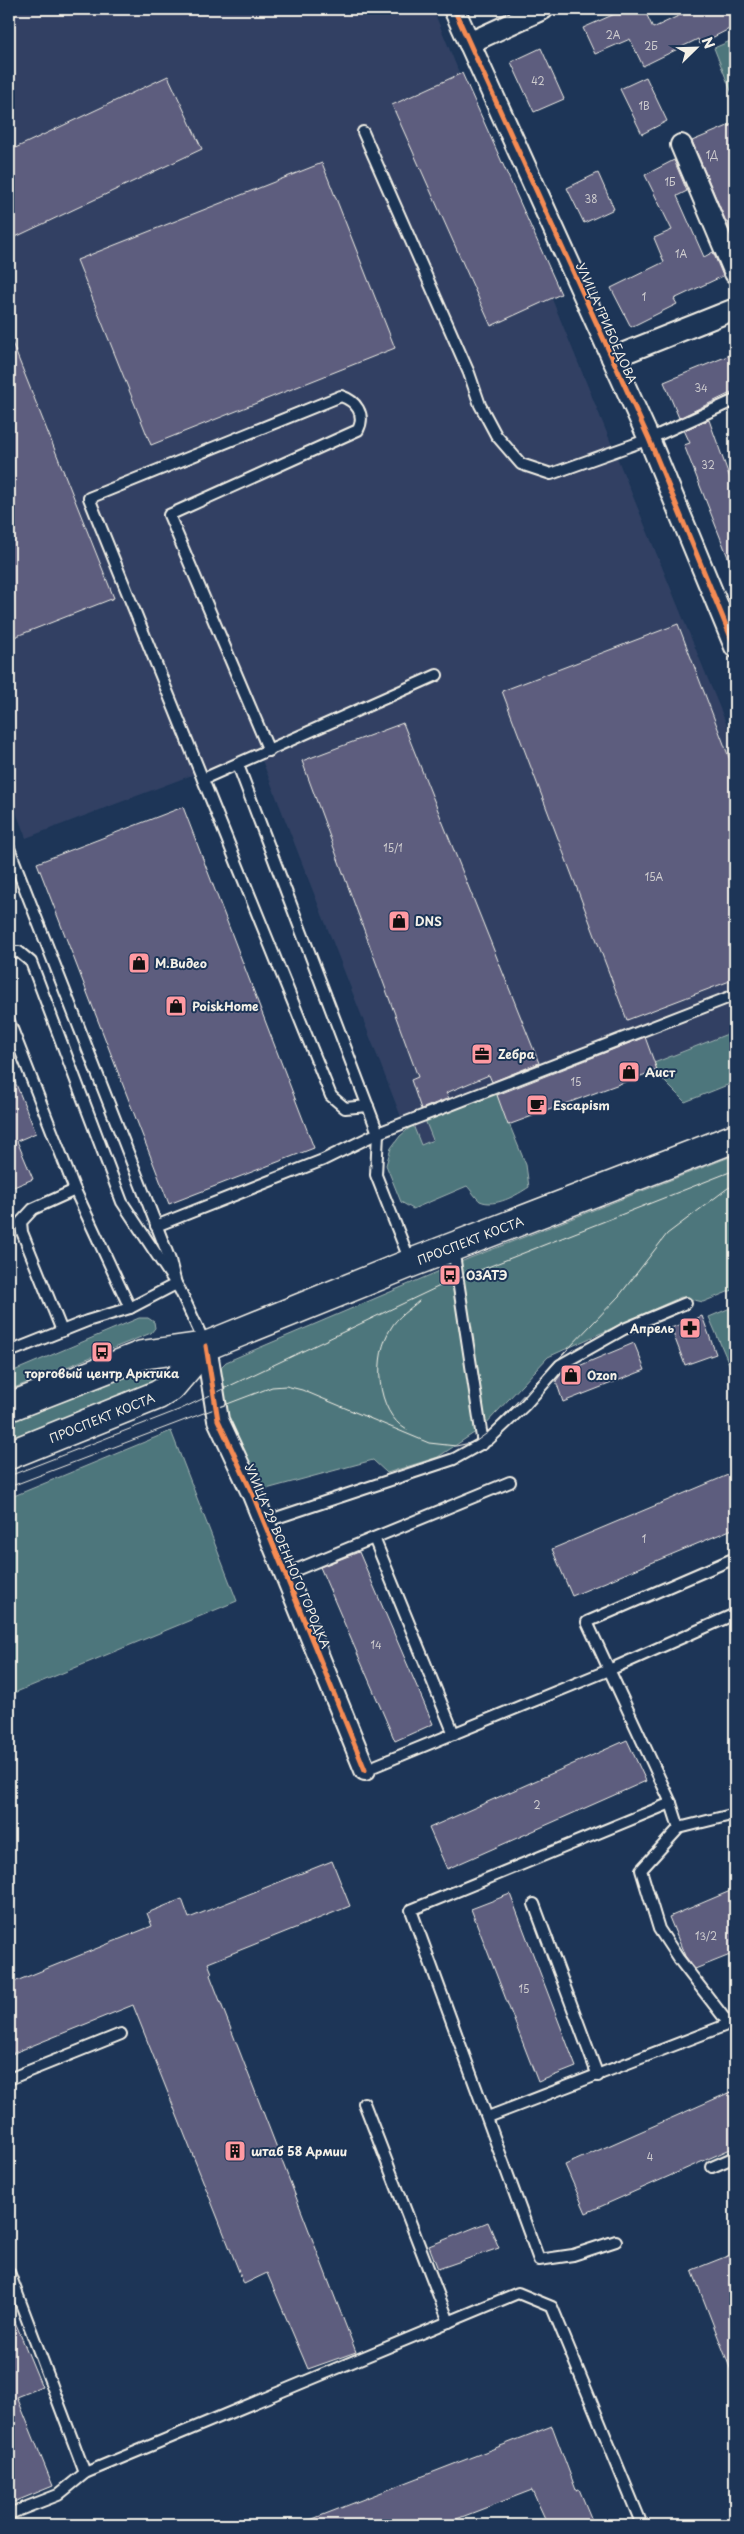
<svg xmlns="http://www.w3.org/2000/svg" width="744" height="2534" font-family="'Playpen Sans',sans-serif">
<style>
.built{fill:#304163}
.green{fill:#4e767b;stroke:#a1b4b2}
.building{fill:#5d5d7e;stroke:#f4f1e8}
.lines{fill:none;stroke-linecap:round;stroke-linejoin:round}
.service-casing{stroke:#f4f1e8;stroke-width:14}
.minor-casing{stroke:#f4f1e8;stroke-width:24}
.primary-casing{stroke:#f4f1e8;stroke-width:31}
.service{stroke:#1d3557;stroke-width:10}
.minor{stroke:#1d3557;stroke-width:20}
.primary{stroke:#1d3557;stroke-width:28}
.tram{stroke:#f4f1e8;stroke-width:1}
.cycleway-casing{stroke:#1d3557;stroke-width:8}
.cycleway{stroke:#f68b52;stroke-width:5}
.labels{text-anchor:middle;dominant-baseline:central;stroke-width:4;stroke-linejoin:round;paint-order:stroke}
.number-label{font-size:10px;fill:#ceccce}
.street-label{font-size:12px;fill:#f4f1e8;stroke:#1d3557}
.poi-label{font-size:12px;font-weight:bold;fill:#f4f1e8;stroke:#1d3557;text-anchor:start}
</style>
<rect width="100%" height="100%" fill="#1d3557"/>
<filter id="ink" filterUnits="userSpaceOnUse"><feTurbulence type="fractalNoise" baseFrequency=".02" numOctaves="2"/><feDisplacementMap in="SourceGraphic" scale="10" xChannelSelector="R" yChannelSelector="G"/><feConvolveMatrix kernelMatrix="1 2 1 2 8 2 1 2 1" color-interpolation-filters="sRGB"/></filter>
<g filter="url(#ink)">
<path class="built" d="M 9,9 L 433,9 L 735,745 L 735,1031 L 417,1158 L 258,750 L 26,838 L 9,794 Z"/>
<g class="green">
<path d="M 735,39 L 735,101 L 714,48 Z"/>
<path d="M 735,1031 L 735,1082 L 685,1102 L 660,1077 L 654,1063 Z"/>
<path d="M 496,1092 L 526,1165 L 529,1187 C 517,1195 495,1208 480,1201 C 476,1198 471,1190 467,1186 L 413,1209 L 401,1202 L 386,1165 L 391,1148 L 400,1136 L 413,1125 L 421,1145 L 433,1140 L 425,1120 Z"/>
<path d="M 735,1155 L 735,1289 L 703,1302 L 681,1297 L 548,1357 L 483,1427 L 438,1457 L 387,1473 L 373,1460 L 259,1491 L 226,1425 L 219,1369 L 226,1362 L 470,1258 Z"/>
<path d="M 735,1306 L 735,1378 L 709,1317 Z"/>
<path d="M 139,1318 L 148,1318 L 154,1322 L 155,1328 L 151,1333 L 9,1390 L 9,1373 Z"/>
<path d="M 148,1366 L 156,1385 L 9,1443 L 9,1420 Z"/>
<path d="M 171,1431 L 237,1601 L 9,1695 L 9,1498 Z"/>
</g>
<g class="building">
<path d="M 626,9 L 644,9 L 653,28 L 693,9 L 730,9 L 735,19 L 735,26 L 700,44 L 698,39 L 643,66 L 630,39 L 595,54 L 583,28 Z"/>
<path d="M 541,48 L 564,99 L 534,112 L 511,62 Z"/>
<path d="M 462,73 L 561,294 L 491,326 L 392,105 Z"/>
<path d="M 168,76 L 202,149 L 9,240 L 9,151 Z"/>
<path d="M 646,77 L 667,121 L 642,134 L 620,89 Z"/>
<path d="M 735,123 L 735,243 L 692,141 Z"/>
<path d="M 674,160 L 687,191 L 677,196 L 704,257 L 713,252 L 723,276 L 674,299 L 677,304 L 631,327 L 611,288 L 664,262 L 654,238 L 672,230 L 645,175 Z"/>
<path d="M 322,163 L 395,348 L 151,445 L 77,260 Z"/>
<path d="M 598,173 L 614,209 L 584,223 L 567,188 Z"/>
<path d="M 9,335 L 114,598 L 9,639 Z"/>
<path d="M 735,353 L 735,391 L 679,418 L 664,382 Z"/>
<path d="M 709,420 L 735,492 L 735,570 L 733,570 L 684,445 L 690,443 L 684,430 Z"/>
<path d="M 678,624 L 735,773 L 735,979 L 627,1020 L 502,691 Z"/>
<path d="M 403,723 L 539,1063 L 492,1082 L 489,1075 L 446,1093 L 449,1098 L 421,1109 L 411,1080 L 418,1077 L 302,761 Z"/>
<path d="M 183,807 L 314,1148 L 169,1204 L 37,863 Z"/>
<path d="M 645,1037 L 657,1070 L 508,1125 L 497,1095 Z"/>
<path d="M 9,1067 L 36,1133 L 17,1141 L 33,1179 L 9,1189 Z"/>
<path d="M 702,1316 L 716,1354 L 685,1365 L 671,1328 Z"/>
<path d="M 634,1343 L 645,1370 L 563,1402 L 556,1381 L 562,1373 Z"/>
<path d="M 735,1472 L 735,1528 L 572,1596 L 552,1549 Z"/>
<path d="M 359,1552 L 433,1724 L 395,1741 L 320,1567 Z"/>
<path d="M 627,1740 L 646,1781 L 447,1869 L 429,1828 Z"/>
<path d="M 332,1861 L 350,1906 L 208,1963 L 212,1973 L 210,1975 L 356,2352 L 308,2369 L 267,2273 L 244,2284 L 133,2005 L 9,2055 L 9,1984 L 152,1926 L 147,1913 L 182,1899 L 189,1918 Z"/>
<path d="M 735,1889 L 735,1953 L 695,1969 L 685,1956 L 669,1917 Z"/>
<path d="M 510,1894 L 576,2067 L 538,2082 L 471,1909 Z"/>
<path d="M 735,2090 L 735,2147 L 586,2213 L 565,2165 Z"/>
<path d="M 488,2222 L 499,2248 L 438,2269 L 429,2246 Z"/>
<path d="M 735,2253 L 735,2378 L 734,2378 L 692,2270 Z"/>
<path d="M 9,2307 L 42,2387 L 17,2397 L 53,2486 L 9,2504 Z"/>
<path d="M 552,2426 L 576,2490 L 579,2489 L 594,2525 L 548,2525 L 532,2490 L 441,2525 L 297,2525 Z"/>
</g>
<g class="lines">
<g class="service-casing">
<g id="service">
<path d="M 363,132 L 469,373 L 480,405 L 496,435 L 521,464 L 551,474 L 649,439 L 735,400"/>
<path d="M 269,751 L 169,515 L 358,430 C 366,414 356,401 341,396 L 89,498 L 331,1096 L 345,1108 L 368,1106"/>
<path d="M 238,765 L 378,1133 L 376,1175 L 410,1261"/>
<path d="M 203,779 L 437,675"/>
<path d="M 9,848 L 170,1260 L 176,1284"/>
<path d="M 9,952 L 19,952 L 31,962 L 122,1202 L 180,1290 L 206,1346"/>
<path d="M 9,1021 L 75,1190 L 130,1308"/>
<path d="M 156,1226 L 323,1160 L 378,1133 L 735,995"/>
<path d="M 453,1248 L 483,1444"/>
<path d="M 62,1331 L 22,1232 L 21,1222 L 33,1209 L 75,1190"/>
<path d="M 9,1352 L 87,1321 L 130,1308 L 176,1284"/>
<path d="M 264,1522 L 454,1459 L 488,1440 L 525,1405 L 560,1365 L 624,1329 L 686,1303"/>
<path d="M 374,1538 L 454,1734"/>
<path d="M 286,1574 L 510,1482"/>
<path d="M 365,1770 L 609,1670 L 735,1614"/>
<path d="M 735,1814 L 679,1828 L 641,1870 L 659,1929 L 678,1958 L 729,2024 L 735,2022"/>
<path d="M 679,1828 L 671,1803 L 587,1622 L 735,1558"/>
<path d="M 534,1904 L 598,2076"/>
<path d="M 9,2079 L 121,2034"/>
<path d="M 364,2103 L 449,2322"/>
<path d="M 488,2117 L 729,2024 L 734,2029"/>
<path d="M 712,2167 L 735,2157"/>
<path d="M 616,2241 L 573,2255 L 539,2260 L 411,1910 L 671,1803"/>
<path d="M 9,2272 L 85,2473"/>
<path d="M 9,2514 L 58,2495 L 85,2473 L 518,2293 L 552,2307 L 642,2525"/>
</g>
</g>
<g class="minor-casing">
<g id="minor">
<path d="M 454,9 L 649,439 L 735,647"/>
<path d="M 469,43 L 543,9"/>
<path d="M 681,145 L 735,273"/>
<path d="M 612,358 L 735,309"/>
<path d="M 206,1346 L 218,1420 L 253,1495 L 365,1770"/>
</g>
</g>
<g class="primary-casing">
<g id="primary">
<path id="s1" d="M 9,1407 L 142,1355 L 206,1346 L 411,1263 L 735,1138"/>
<path id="s2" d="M 9,1455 L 158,1395 L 171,1387 L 206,1346"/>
</g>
</g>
<use href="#service" class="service"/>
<use href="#minor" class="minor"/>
<use href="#primary" class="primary"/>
<g class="tram">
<path d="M 407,1430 C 375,1412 373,1355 391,1328 C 397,1317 410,1309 419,1301"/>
<path d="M 9,1476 L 181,1409 L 442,1285 L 735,1170"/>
<path d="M 9,1487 L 272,1387 L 286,1386 L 302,1390 L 429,1443 L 456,1446 L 475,1442 L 486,1434 L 619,1296 L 667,1234 L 728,1188 L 735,1185"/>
</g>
<g class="cycleway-casing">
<g id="cycleway">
<path d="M 454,9 L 649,439 L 735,647"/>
<path d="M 206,1346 L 218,1420 L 253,1495 L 365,1770"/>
</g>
</g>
<use href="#cycleway" class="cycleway"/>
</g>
</g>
<defs>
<g id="shop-square" transform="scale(1.125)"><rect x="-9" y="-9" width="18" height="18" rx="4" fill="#ff9aa2" stroke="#1d3557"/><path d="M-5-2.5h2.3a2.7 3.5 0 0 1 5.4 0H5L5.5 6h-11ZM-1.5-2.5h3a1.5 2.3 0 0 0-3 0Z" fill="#111"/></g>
<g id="office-square" transform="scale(1.125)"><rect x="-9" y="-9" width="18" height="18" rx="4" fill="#ff9aa2" stroke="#1d3557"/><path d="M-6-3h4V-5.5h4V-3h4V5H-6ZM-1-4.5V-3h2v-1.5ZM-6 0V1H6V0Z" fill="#111"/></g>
<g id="cafe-square" transform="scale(1.125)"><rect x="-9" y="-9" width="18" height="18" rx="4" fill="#ff9aa2" stroke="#1d3557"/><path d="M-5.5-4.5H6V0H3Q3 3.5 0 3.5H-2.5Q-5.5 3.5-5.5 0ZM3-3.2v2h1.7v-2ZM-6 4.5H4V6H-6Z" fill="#111"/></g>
<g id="bus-square" transform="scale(1.125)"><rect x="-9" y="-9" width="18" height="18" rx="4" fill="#ff9aa2" stroke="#1d3557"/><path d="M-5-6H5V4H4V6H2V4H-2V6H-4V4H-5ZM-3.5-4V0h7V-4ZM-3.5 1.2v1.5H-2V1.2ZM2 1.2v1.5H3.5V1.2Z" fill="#111"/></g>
<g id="pharmacy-square" transform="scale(1.125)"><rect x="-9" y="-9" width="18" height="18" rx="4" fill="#ff9aa2" stroke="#1d3557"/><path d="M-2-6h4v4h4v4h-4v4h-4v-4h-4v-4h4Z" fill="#111"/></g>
<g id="building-square" transform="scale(1.125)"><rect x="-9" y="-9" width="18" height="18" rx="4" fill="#ff9aa2" stroke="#1d3557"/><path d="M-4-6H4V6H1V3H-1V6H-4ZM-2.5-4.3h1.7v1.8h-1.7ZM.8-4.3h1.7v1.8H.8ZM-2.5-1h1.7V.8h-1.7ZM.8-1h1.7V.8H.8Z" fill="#111"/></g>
</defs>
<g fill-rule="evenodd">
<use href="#shop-square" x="399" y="921"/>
<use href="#shop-square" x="139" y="963"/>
<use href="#shop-square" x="176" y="1006"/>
<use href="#office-square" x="482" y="1054"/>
<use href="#shop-square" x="629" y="1072"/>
<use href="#cafe-square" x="537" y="1105"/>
<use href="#bus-square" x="450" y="1275"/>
<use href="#pharmacy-square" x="690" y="1328"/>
<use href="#bus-square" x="102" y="1352"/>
<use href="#shop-square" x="571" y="1375"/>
<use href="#building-square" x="235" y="2151"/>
</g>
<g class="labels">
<g class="number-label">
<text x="613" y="34">2А</text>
<text x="651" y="45">2Б</text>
<text x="538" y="80">42</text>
<text x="644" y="105">1В</text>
<text x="712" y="154">1Д</text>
<text x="670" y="181">1Б</text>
<text x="591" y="198">38</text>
<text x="681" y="253">1А</text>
<text x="644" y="296">1</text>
<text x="701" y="387">34</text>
<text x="708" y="464">32</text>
<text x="393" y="847">15/1</text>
<text x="654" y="876">15А</text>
<text x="576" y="1081">15</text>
<text x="644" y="1538">1</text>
<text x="376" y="1644">14</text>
<text x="537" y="1804">2</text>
<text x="706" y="1935">13/2</text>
<text x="524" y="1988">15</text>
<text x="650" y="2156">4</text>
</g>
<g class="street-label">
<text transform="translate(607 323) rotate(66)">УЛИЦА ГРИБОЕДОВА</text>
<text stroke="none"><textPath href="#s1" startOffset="492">ПРОСПЕКТ КОСТА</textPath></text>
<text stroke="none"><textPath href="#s2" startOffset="100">ПРОСПЕКТ КОСТА</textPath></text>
<text transform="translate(288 1556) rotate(67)">УЛИЦА 29 ВОЕННОГО ГОРОДКА</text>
</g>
<g class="poi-label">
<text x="415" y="921">DNS</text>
<text x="155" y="963">M.Видео</text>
<text x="192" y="1006">PoiskHome</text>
<text x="498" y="1054">Zeбра</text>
<text x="645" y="1072">Аист</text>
<text x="553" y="1105">Escapism</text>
<text x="466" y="1275">ОЗАТЭ</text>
<text x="674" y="1328" text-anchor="end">Апрель</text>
<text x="102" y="1373" text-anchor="middle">торговый центр Арктика</text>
<text x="587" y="1375">Ozon</text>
<text x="251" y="2151">штаб 58 Армии</text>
</g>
</g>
<rect width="744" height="2534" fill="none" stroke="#1d3557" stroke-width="30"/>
<rect x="15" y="15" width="714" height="2504" fill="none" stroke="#f4f1e8" stroke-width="2" filter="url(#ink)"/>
<g transform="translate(696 48) rotate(67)" stroke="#1d3557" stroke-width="4" paint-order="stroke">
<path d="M0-4L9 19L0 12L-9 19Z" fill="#f4f1e8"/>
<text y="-8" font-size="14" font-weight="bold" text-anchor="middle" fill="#f4f1e8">N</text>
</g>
</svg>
